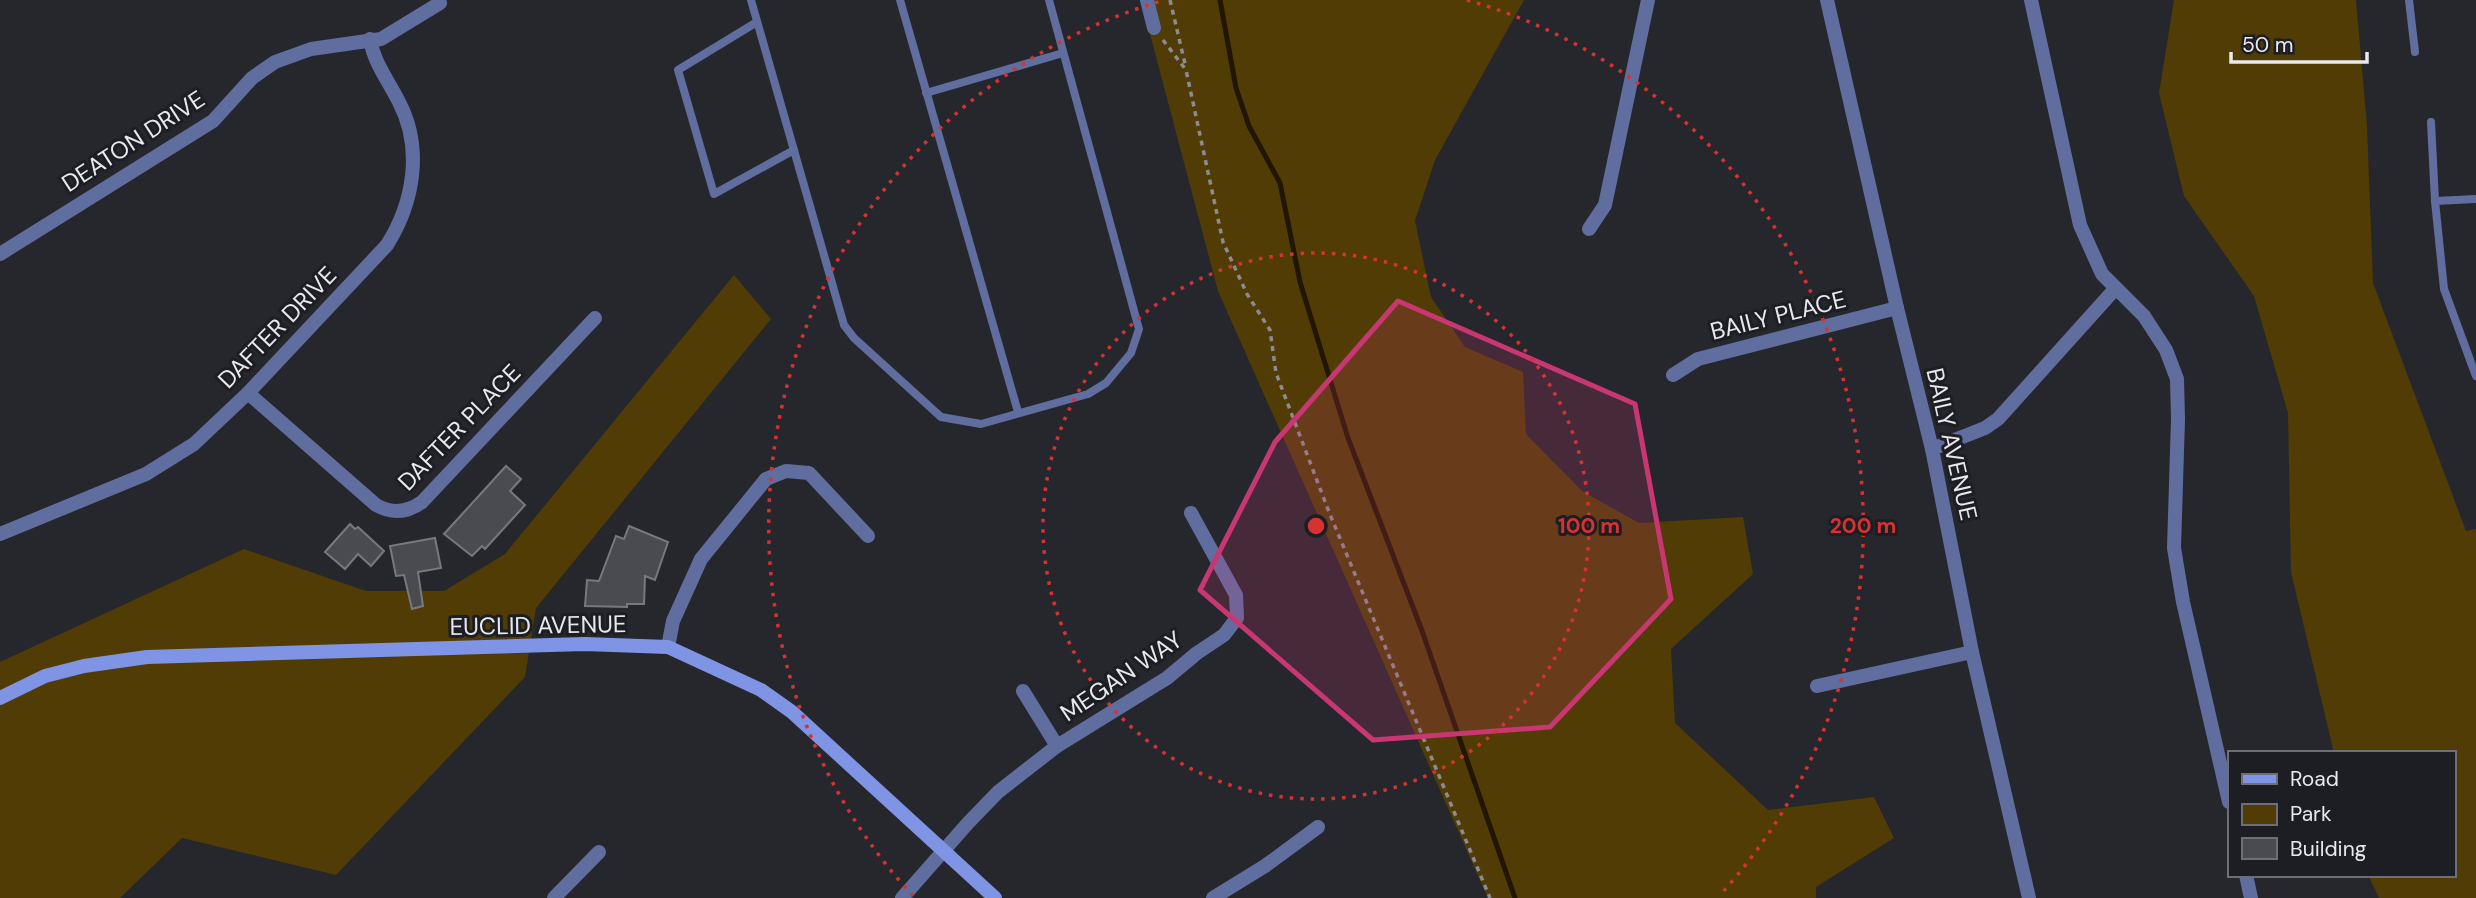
<svg xmlns="http://www.w3.org/2000/svg" width="2476" height="898" font-family="'DM Sans',sans-serif">
<style>
.green{fill:#513c06}
.lines{fill:none;stroke-linecap:round;stroke-linejoin:round}
.stream{stroke:#211600;stroke-width:5}
.building{fill:#4a4b51;stroke:#77797f;stroke-width:2}
.path{stroke:#8b8c91;stroke-width:3.5;stroke-dasharray:5 5;stroke-linecap:butt}
.service{stroke:#606e9f;stroke-width:8}
.minor{stroke:#606e9f;stroke-width:14}
.secondary{stroke:#7f94e4;stroke-width:14}
.marked{fill:#c83771;fill-opacity:0.2;stroke:#c83771;stroke-width:5;stroke-linejoin:round}
.ring{fill:none;stroke:#d73232;stroke-width:3.5;stroke-dasharray:3.5 7}
.labels{text-anchor:middle;dominant-baseline:central;stroke-width:6;stroke-linejoin:round;paint-order:stroke}
.street-label{font-size:24px;fill:#e8e9ed;stroke:#1c1e23}
.centre{fill:#d73232;stroke:#1c1e23;stroke-width:3.5}
.ring-label{font-size:21px;text-anchor:middle;font-weight:bold;fill:#d73232;stroke:#1c1e23;stroke-width:6;stroke-linejoin:round;paint-order:stroke}
</style>
<rect width="100%" height="100%" fill="#26272c"/>
<g class="green">
<path d="M 1141,0 L 1524,0 L 1435,160 L 1415,221 L 1431,297 L 1465,347 L 1523,372 L 1526,434 L 1582,491 L 1639,523 L 1743,517 L 1753,574 L 1671,649 L 1675,723 L 1768,810 L 1874,797 L 1894,838 L 1816,887 L 1816,898 L 1488,898 L 1218,291 Z"/>
<path d="M 2174,0 L 2356,0 L 2367,126 L 2373,283 L 2466,531 L 2476,529 L 2476,898 L 2379,898 L 2368,875 L 2453,875 L 2453,753 L 2334,753 L 2291,572 L 2288,413 L 2254,296 L 2184,196 L 2159,93 Z"/>
<path d="M 734,275 L 771,319 L 536,608 L 525,677 L 336,875 L 182,838 L 120,898 L 0,898 L 0,662 L 244,549 L 366,591 L 444,591 L 505,554 Z"/>
</g>
<g class="lines">
<path class="stream" d="M 1220,0 L 1236,88 L 1249,126 L 1280,183 L 1300,282 L 1348,438 L 1421,628 L 1515,898"/>
</g>
<g class="building">
<path d="M 506,466 L 521,479 L 510,491 L 525,505 L 485,549 L 482,546 L 472,556 L 444,534 Z"/>
<path d="M 350,524 L 355,529 L 358,527 L 384,551 L 371,566 L 358,554 L 345,569 L 325,552 Z"/>
<path d="M 629,526 L 668,542 L 655,580 L 645,576 L 644,604 L 627,604 L 627,607 L 585,606 L 587,580 L 599,581 L 616,536 L 624,539 Z"/>
<path d="M 435,538 L 441,568 L 418,572 L 423,606 L 412,609 L 404,575 L 396,576 L 390,546 Z"/>
</g>
<g class="lines">
<g class="path">
<path d="M 1170,0 L 1186,68"/>
<path d="M 1163,40 L 1186,70 L 1223,242 L 1247,294 L 1270,330 L 1276,373 L 1329,512 L 1490,898"/>
</g>
<g class="service">
<path d="M 751,0 L 844,325 L 854,338 L 941,417 L 981,424 L 1088,394 L 1106,383 L 1131,353 L 1139,329 L 1049,0"/>
<path d="M 900,0 L 1018,412"/>
<path d="M 2409,0 L 2415,52"/>
<path d="M 757,22 L 678,70 L 714,194 L 794,150"/>
<path d="M 926,93 L 1063,53"/>
<path d="M 2431,122 L 2435,201"/>
<path d="M 2476,199 L 2435,201 L 2444,289 L 2476,376"/>
</g>
<g class="minor">
<path d="M 1147,0 L 1154,28"/>
<path d="M 1827,0 L 1897,308 L 1932,449 L 1972,652 L 2029,898"/>
<path d="M 2031,0 L 2080,225 L 2102,274 L 2144,316 L 2166,350 L 2177,379 L 2178,419 L 2174,548 L 2183,602 L 2229,802"/>
<path d="M 1589,229 L 1605,205 L 1648,0"/>
<path d="M 0,254 L 213,121 L 252,78 L 275,62 L 311,49 L 381,39 L 440,3"/>
<path d="M 1673,375 L 1698,359 L 1897,308"/>
<path d="M 248,393 L 376,505 C 392,514 407,513 422,502 L 595,318"/>
<path d="M 1932,449 L 1985,428 L 1998,419 L 2115,289"/>
<path d="M 0,534 L 146,474 L 194,444 L 248,393 L 387,245 C 414,202 423,148 399,102 C 388,80 374,63 370,39"/>
<path d="M 668,647 L 673,621 L 701,559 L 766,479 L 786,471 L 809,473 L 868,536"/>
<path d="M 1817,686 L 1972,652"/>
<path d="M 1023,691 L 1057,746"/>
<path d="M 2246,875 L 2251,898"/>
<path d="M 554,898 L 599,852"/>
<path d="M 902,898 L 968,823 L 998,792 L 1057,746 L 1167,678 L 1197,653 L 1224,635 L 1237,618 L 1236,595 L 1191,513"/>
<path d="M 1213,898 L 1265,866 L 1318,827"/>
</g>
<path class="secondary" d="M 0,698 L 45,676 L 84,666 L 147,657 L 585,644 L 668,647 L 761,690 L 792,712 L 995,898"/>
</g>
<path class="marked" d="M 1398,301 L 1635,404 L 1671,599 L 1550,727 L 1373,740 L 1200,590 L 1275,442 Z"/>
<g class="ring">
<circle cx="1316" cy="526" r="273"/>
<path d="M913 896A547 547 0 0 1 1165 0M1467 0A547 547 0 0 1 1719 896"/>
</g>
<g class="labels">
<g class="street-label">
<text transform="translate(133 141) rotate(-33)">DEATON DRIVE</text>
<text transform="translate(1778 315) rotate(-14)">BAILY PLACE</text>
<text transform="translate(277 327) rotate(-46)">DAFTER DRIVE</text>
<text transform="translate(459 427) rotate(-46)">DAFTER PLACE</text>
<text transform="translate(1952 444) rotate(77)">BAILY AVENUE</text>
<text transform="translate(538 625) rotate(-1)">EUCLID AVENUE</text>
<text transform="translate(1121 676) rotate(-34)">MEGAN WAY</text>
</g>
</g>
<circle cx="1316" cy="526" r="10" class="centre"/>
<g class="ring-label">
<text x="1589" y="533">100 m</text>
<text x="1863" y="533">200 m</text>
</g>
<rect x="2228" y="751" width="228" height="126" fill="#1c1e23" stroke="#6e6f74" stroke-width="2"/>
<rect x="2242" y="774" width="35" height="10" fill="#7f94e4" stroke="#6e6f74" stroke-width="2"/>
<text x="2290" y="786" font-size="21" fill="#e8e9ed">Road</text>
<rect x="2242" y="804" width="35" height="21" fill="#513c06" stroke="#6e6f74" stroke-width="2"/>
<text x="2290" y="821" font-size="21" fill="#e8e9ed">Park</text>
<rect x="2242" y="838" width="35" height="21" fill="#4a4b51" stroke="#6e6f74" stroke-width="2"/>
<text x="2290" y="856" font-size="21" fill="#e8e9ed">Building</text>
<path d="M2231 52v10h136v-10" fill="none" stroke="#e8e9ed" stroke-width="3.5"/>
<text x="2242" y="52" font-size="21" fill="#e8e9ed" stroke="#1c1e23" stroke-width="5" paint-order="stroke">50 m</text>
</svg>
